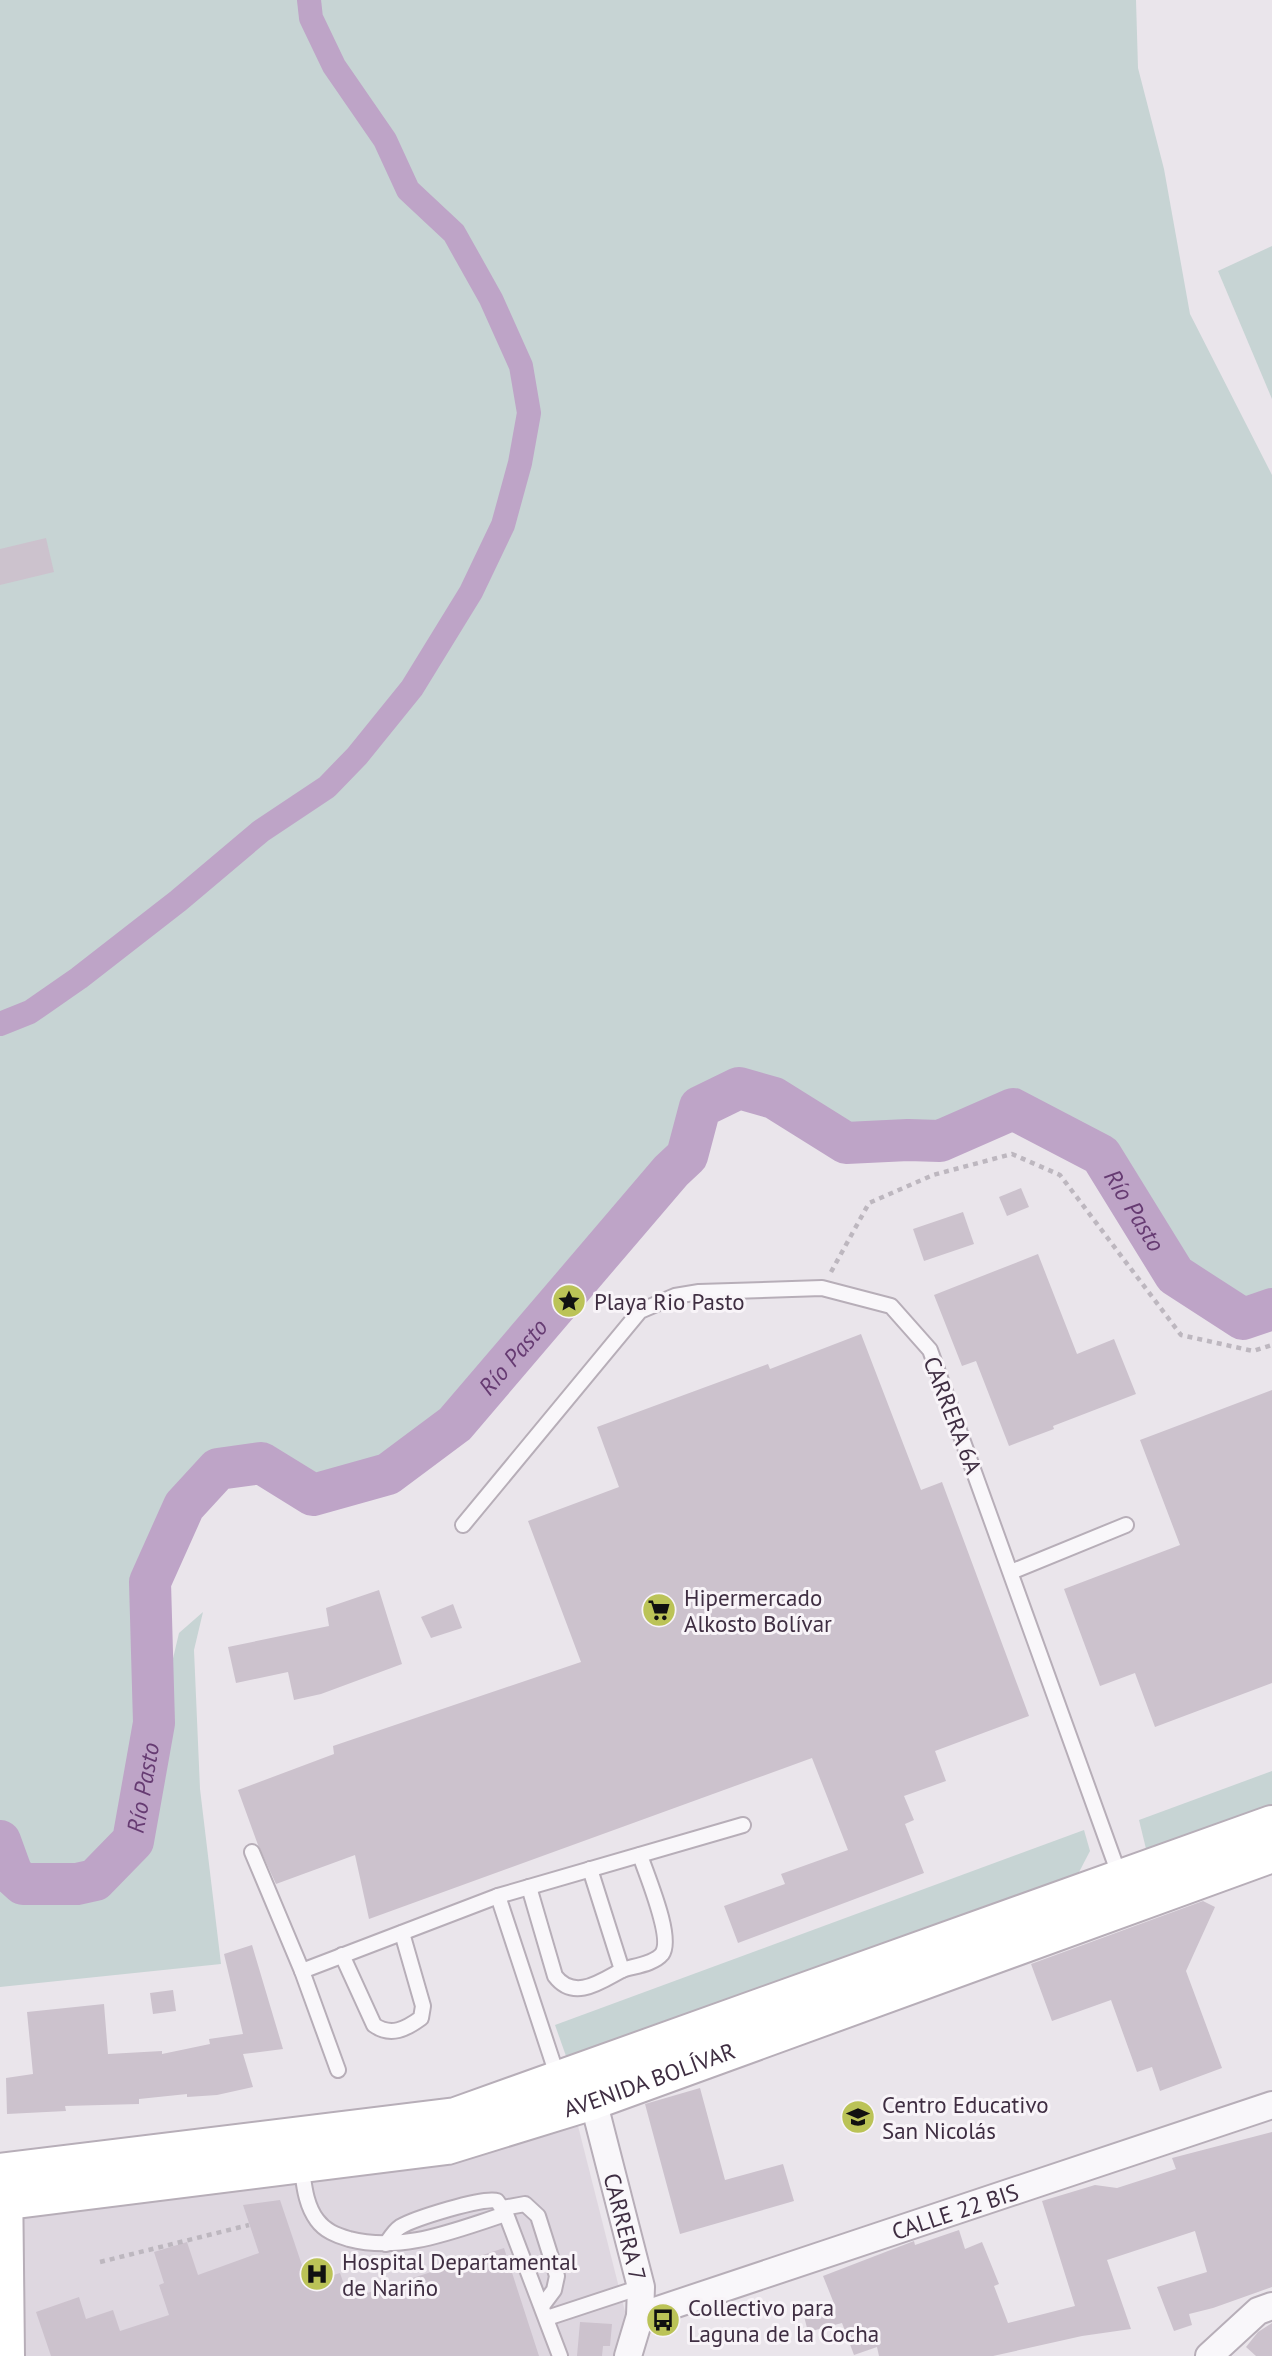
<svg xmlns="http://www.w3.org/2000/svg" width="1272" height="2356" font-family="'PT Sans',sans-serif">
<style>
.built{fill:#ded7e0}
.green{fill:#c7d4d4}
.lines{fill:none;stroke-linecap:round;stroke-linejoin:round}
.canal{stroke:#bea4c7;stroke-width:24}
.river{stroke:#bea4c7;stroke-width:42}
.building{fill:#ccc2cd}
.service-casing{stroke:#b7aeb8;stroke-width:18}
.minor-casing{stroke:#b7aeb8;stroke-width:30}
.secondary-casing{stroke:#b7aeb8;stroke-width:42}
.path{stroke:#bdb7bf;stroke-width:4.5;stroke-dasharray:5 5;stroke-linecap:butt}
.service{stroke:#f9f7fa;stroke-width:14}
.minor{stroke:#f9f7fa;stroke-width:26}
.secondary{stroke:#fff;stroke-width:38}
.labels{text-anchor:middle;dominant-baseline:central;stroke-width:6;stroke-linejoin:round;paint-order:stroke}
.poi-label{font-size:23px;fill:#3f2e42;stroke:#f8f4f8;text-anchor:start}
.street-label{font-size:23px;fill:#3f2e42;stroke:#f8f4f8}
.water-label{font-size:24px;font-style:italic;fill:#663b72;stroke:#f8f4f8}
</style>
<rect width="100%" height="100%" fill="#eae5eb"/>
<path class="built" d="M 577,2122 L 631,2335 L 624,2356 L 19,2356 L 16,2214 Z"/>
<g class="green">
<path d="M 0,0 L 1136,0 L 1138,68 L 1164,169 L 1190,314 L 1272,475 L 1272,1309 L 1243,1319 L 1168,1265 L 1101,1155 L 1013,1109 L 940,1141 L 908,1140 L 846,1143 L 774,1098 L 739,1088 L 700,1107 L 687,1156 L 671,1171 L 455,1424 L 388,1474 L 317,1486 L 271,1454 L 216,1462 L 173,1492 L 137,1563 L 147,1721 L 120,1842 L 87,1875 L 19,1878 L 0,1831 Z"/>
<path d="M 1272,246 L 1272,399 L 1218,271 Z"/>
<path d="M 203,1612 L 194,1650 L 200,1789 L 221,1964 L 0,1987 L 0,1861 L 2,1868 L 22,1889 L 98,1885 L 130,1854 L 147,1819 L 163,1701 L 179,1633 Z"/>
<path d="M 1272,1771 L 1272,1812 L 1148,1857 L 1139,1820 Z"/>
<path d="M 1084,1830 L 1090,1851 L 1077,1876 L 1052,1890 L 566,2056 L 555,2025 Z"/>
</g>
<g class="lines">
<path class="canal" d="M 0,1024 L 30,1012 L 79,978 L 178,901 L 261,831 L 327,787 L 357,756 L 412,688 L 471,592 L 503,525 L 520,463 L 529,413 L 521,366 L 491,299 L 454,233 L 408,190 L 385,140 L 334,66 L 311,18 L 309,0"/>
<path class="river" id="s1" d="M 0,1841 L 12,1874 L 23,1884 L 77,1884 L 95,1880 L 133,1841 L 154,1723 L 150,1582 L 184,1506 L 218,1469 L 261,1463 L 313,1495 L 388,1474 L 455,1424 L 671,1171 L 687,1156 L 700,1107 L 739,1088 L 774,1098 L 846,1143 L 908,1140 L 940,1141 L 1013,1109 L 1101,1155 L 1175,1275 L 1243,1319 L 1272,1309"/>
</g>
<g class="building">
<path d="M 46,538 L 54,572 L 0,585 L 0,549 Z"/>
<path d="M 1021,1188 L 1029,1207 L 1007,1216 L 999,1197 Z"/>
<path d="M 963,1212 L 974,1244 L 924,1261 L 913,1229 Z"/>
<path d="M 1038,1254 L 1077,1354 L 1114,1339 L 1136,1394 L 1053,1426 L 1054,1429 L 1009,1446 L 976,1361 L 962,1366 L 934,1295 Z"/>
<path d="M 861,1334 L 921,1490 L 942,1482 L 1029,1716 L 935,1751 L 946,1781 L 904,1796 L 914,1820 L 905,1824 L 924,1873 L 738,1943 L 724,1906 L 785,1884 L 781,1874 L 848,1850 L 812,1758 L 369,1919 L 355,1855 L 276,1884 L 258,1845 L 238,1790 L 334,1754 L 333,1746 L 581,1662 L 528,1521 L 619,1487 L 597,1427 L 768,1364 L 770,1369 Z"/>
<path d="M 1272,1390 L 1272,1683 L 1155,1727 L 1135,1673 L 1100,1686 L 1064,1589 L 1180,1545 L 1140,1440 Z"/>
<path d="M 379,1590 L 402,1664 L 321,1694 L 294,1700 L 288,1672 L 236,1683 L 228,1647 L 329,1626 L 326,1608 Z"/>
<path d="M 453,1604 L 462,1628 L 431,1638 L 421,1617 Z"/>
<path d="M 1203,1901 L 1215,1907 L 1186,1971 L 1222,2068 L 1160,2091 L 1152,2067 L 1137,2072 L 1111,2000 L 1052,2021 L 1031,1964 Z"/>
<path d="M 252,1945 L 283,2049 L 243,2054 L 253,2087 L 217,2095 L 187,2097 L 187,2094 L 139,2099 L 139,2104 L 65,2106 L 66,2111 L 7,2114 L 6,2078 L 33,2074 L 27,2012 L 104,2004 L 108,2054 L 162,2051 L 162,2054 L 210,2044 L 209,2039 L 243,2034 L 224,1954 Z"/>
<path d="M 173,1990 L 176,2011 L 153,2014 L 150,1993 Z"/>
<path d="M 700,2088 L 725,2180 L 783,2164 L 794,2201 L 680,2234 L 645,2104 Z"/>
<path d="M 1272,2132 L 1272,2287 L 1213,2308 L 1189,2314 L 1192,2325 L 1174,2331 L 1157,2287 L 1207,2272 L 1195,2231 L 1107,2260 L 1131,2329 L 1082,2336 L 993,2356 L 879,2356 L 877,2347 L 854,2355 L 842,2323 L 808,2332 L 804,2316 L 835,2306 L 823,2276 L 914,2241 L 915,2245 L 959,2230 L 965,2249 L 982,2242 L 999,2284 L 994,2286 L 1008,2323 L 1075,2306 L 1042,2201 L 1095,2185 L 1117,2188 L 1176,2169 L 1172,2158 Z"/>
<path d="M 280,2200 L 308,2283 L 340,2273 L 349,2299 L 504,2248 L 539,2356 L 51,2356 L 36,2312 L 79,2297 L 86,2319 L 113,2310 L 120,2331 L 169,2315 L 159,2285 L 164,2283 L 154,2252 L 187,2242 L 198,2275 L 259,2253 L 243,2205 Z"/>
<path d="M 580,2322 L 612,2324 L 610,2346 L 603,2346 L 602,2356 L 577,2356 Z"/>
<path d="M 1272,2323 L 1272,2356 L 1256,2356 L 1246,2347 L 1258,2332 Z"/>
</g>
<g class="lines">
<g class="service-casing">
<g id="service">
<path d="M 463,1525 L 640,1311 L 675,1296 L 699,1292 L 822,1288 L 891,1306 L 930,1350 L 1120,1877"/>
<path d="M 1011,1572 L 1126,1525"/>
<path d="M 252,1852 L 302,1971 L 498,1896"/>
<path d="M 529,1887 L 555,1976 C 574,2001 600,1982 622,1970 L 590,1869"/>
<path d="M 342,1955 L 374,2025 C 391,2037 406,2029 421,2018 L 423,2006 L 402,1933"/>
<path d="M 622,1970 C 634,1966 654,1964 662,1954 C 674,1938 646,1874 640,1855"/>
<path d="M 302,1971 L 338,2070"/>
<path d="M 558,2078 L 498,1896 L 743,1825"/>
<path d="M 301,2164 C 304,2183 305,2204 317,2220 C 325,2231 336,2235 349,2239 C 403,2253 455,2230 506,2214 L 560,2356"/>
<path d="M 503,2208 L 525,2204 L 538,2216 L 557,2276 L 554,2290 L 542,2306"/>
<path d="M 386,2244 C 390,2238 394,2231 400,2227 C 413,2219 485,2196 497,2201 L 506,2214"/>
<path d="M 547,2318 L 641,2287"/>
</g>
</g>
<g class="minor-casing">
<g id="minor">
<path id="s2" d="M 593,2100 L 641,2287 L 640,2316 L 628,2356"/>
<path id="s3" d="M 640,2316 L 1272,2105"/>
<path d="M 1209,2356 L 1258,2311 L 1272,2306"/>
</g>
</g>
<g class="secondary-casing">
<g id="secondary">
<path d="M 0,2173 L 456,2117 L 1272,1825"/>
<path d="M 3,2176 L 5,2356"/>
<path id="s4" d="M 0,2201 L 447,2145 L 593,2100 L 1272,1853"/>
</g>
</g>
<g class="path">
<path d="M 831,1272 L 869,1203 L 933,1175 L 1012,1154 L 1060,1175 L 1181,1335 L 1253,1351 L 1272,1345"/>
<path d="M 100,2262 L 249,2225"/>
</g>
<use href="#service" class="service"/>
<use href="#minor" class="minor"/>
<use href="#secondary" class="secondary"/>
</g>
<defs>
<g id="sight-disc" transform="scale(1.75)"><circle r="9.5" fill="#bbc357" stroke="#f8f4f8"/><path d="M0-6L1.8-2.2L6-1.7L2.9 1.2L3.7 5.4L0 3.3L-3.7 5.4L-2.9 1.2L-6-1.7L-1.8-2.2Z" fill="#111"/></g>
<g id="supermarket-disc" transform="scale(1.75)"><circle r="9.5" fill="#bbc357" stroke="#f8f4f8"/><path d="M-6-5.5h2.5l.6 2H6L4.5 2H-2.5L-4.4-4H-6ZM-1.5 3.2a1.3 1.3 0 1 0 .1 0ZM3 3.2a1.3 1.3 0 1 0 .1 0Z" fill="#111"/></g>
<g id="school-disc" transform="scale(1.75)"><circle r="9.5" fill="#bbc357" stroke="#f8f4f8"/><path d="M0-5L7-2L0 1L-7-2ZM-4 1L0 2.5L4 1V4Q0 6-4 4Z" fill="#111"/></g>
<g id="hospital-disc" transform="scale(1.75)"><circle r="9.5" fill="#bbc357" stroke="#f8f4f8"/><path d="M-5-5h3v3.5h4V-5h3V5h-3V1.5h-4V5h-3Z" fill="#111"/></g>
<g id="bus-disc" transform="scale(1.75)"><circle r="9.5" fill="#bbc357" stroke="#f8f4f8"/><path d="M-5-6H5V4H4V6H2V4H-2V6H-4V4H-5ZM-3.5-4V0h7V-4ZM-3.5 1.2v1.5H-2V1.2ZM2 1.2v1.5H3.5V1.2Z" fill="#111"/></g>
</defs>
<g fill-rule="evenodd">
<use href="#sight-disc" x="569" y="1301"/>
<use href="#supermarket-disc" x="659" y="1610"/>
<use href="#school-disc" x="858" y="2117"/>
<use href="#hospital-disc" x="317" y="2274"/>
<use href="#bus-disc" x="663" y="2320"/>
</g>
<g class="labels">
<g class="poi-label">
<text x="594" y="1301">Playa Rio Pasto</text>
<text x="684" y="1597">Hipermercado<tspan x="684" dy="26">Alkosto Bolívar</tspan></text>
<text x="882" y="2104">Centro Educativo<tspan x="882" dy="26">San Nicolás</tspan></text>
<text x="342" y="2261">Hospital Departamental<tspan x="342" dy="26">de Nariño</tspan></text>
<text x="688" y="2307">Collectivo para<tspan x="688" dy="26">Laguna de la Cocha</tspan></text>
</g>
<g class="street-label">
<text transform="translate(953 1415) rotate(69)">CARRERA 6A</text>
<text stroke="none"><textPath href="#s4" startOffset="663">AVENIDA BOLÍVAR</textPath></text>
<text stroke="none"><textPath href="#s3" startOffset="332">CALLE 22 BIS</textPath></text>
<text stroke="none"><textPath href="#s2" startOffset="131">CARRERA 7</textPath></text>
</g>
<g class="water-label">
<text stroke="none"><textPath href="#s1" startOffset="1745">Río Pasto</textPath></text>
<text stroke="none"><textPath href="#s1" startOffset="926">Río Pasto</textPath></text>
<text stroke="none"><textPath href="#s1" startOffset="231">Río Pasto</textPath></text>
</g>
</g>
</svg>
